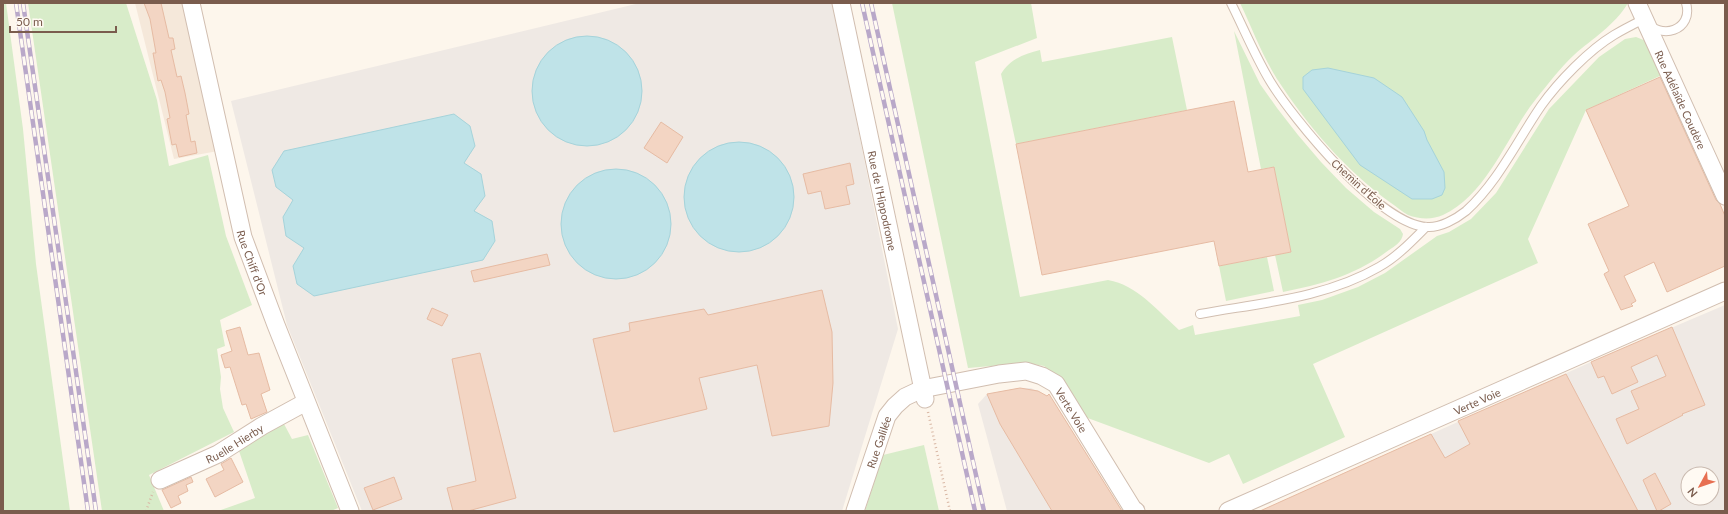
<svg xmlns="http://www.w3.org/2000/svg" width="1728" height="514" font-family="Lato,sans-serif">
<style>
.residential{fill:#f5e8da}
.industrial{fill:#efe9e4;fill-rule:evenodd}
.green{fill:#d8ecc9}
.water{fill:#bfe3e8;stroke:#a5d3da}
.building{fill:#f3d5c3;stroke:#e6bba3}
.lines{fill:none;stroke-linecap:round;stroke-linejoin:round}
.lane-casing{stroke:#d1beb0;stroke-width:10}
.street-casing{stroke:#d1beb0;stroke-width:19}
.path{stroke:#d9b8a5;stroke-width:2.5;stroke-dasharray:1 3;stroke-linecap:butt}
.lane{stroke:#fff;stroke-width:8}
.street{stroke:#fff;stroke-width:17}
.rail-casing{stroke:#b9a8c9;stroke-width:4.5}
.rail{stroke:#fffaf3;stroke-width:3;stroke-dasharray:9;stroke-linecap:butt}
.labels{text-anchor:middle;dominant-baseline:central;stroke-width:3;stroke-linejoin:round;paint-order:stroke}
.street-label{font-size:11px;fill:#7a5c4d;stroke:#fffaf3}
</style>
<rect width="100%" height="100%" fill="#fdf6ec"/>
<path class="residential" d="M 135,3 L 196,3 L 229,149 L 174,159 Z"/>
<g class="industrial">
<path d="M 640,3 L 833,3 L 898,329 L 842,511 L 362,511 L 287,325 L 231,101 Z"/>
<path d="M 1725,305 L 1725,511 L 1260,511 L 1591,362 ZM 1688,474 L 1712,474 L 1712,498 L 1688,498 Z"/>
<path d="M 1020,388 L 1031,388 L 1047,396 L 1049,394 L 1122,511 L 1007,511 L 978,404 L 987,394 Z"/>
</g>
<g class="green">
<path d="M 3,3 L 6,3 L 23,129 L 36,264 L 70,511 L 3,511 Z"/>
<path d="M 28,3 L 126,3 L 157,100 L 169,166 L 208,155 L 226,236 L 252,305 L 220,320 L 225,346 L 217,349 L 221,377 L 220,389 L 223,408 L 234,432 L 149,475 L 164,511 L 102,511 Z"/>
<path d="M 892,3 L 1031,3 L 1037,38 L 975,62 L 1020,297 L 1108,280 C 1137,285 1158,311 1179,330 L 1193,325 L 1195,335 L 1300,316 L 1298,305 L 1322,300 L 1358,287 L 1385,273 L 1437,236 L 1449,232 L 1471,219 L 1496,193 L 1549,109 L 1599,57 L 1625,39 L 1636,37 L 1646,41 L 1662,75 L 1586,110 L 1528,239 L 1538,263 L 1313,364 L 1345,437 L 1243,484 L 1229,454 L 1209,463 L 1085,417 L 1062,380 L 1044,366 L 1027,363 L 968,368 Z"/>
<path d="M 1240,3 L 1628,3 C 1614,26 1593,38 1574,55 C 1560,68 1548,84 1536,99 C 1507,135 1488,194 1443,215 C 1432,220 1419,219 1408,215 C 1402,212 1396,206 1391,203 C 1346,171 1307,125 1277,79 C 1262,55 1252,28 1240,3 Z"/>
<path d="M 1234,31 L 1260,84 L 1277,108 L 1298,135 L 1321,162 L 1346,188 L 1374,212 L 1400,229 L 1403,234 C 1402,242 1395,246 1389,250 C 1356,275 1323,284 1283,292 L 1275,255 L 1291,252 L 1274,167 L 1261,169 Z"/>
<path d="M 1172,37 L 1187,110 L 1016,144 L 1001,74 C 1010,59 1024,54 1040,50 L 1042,62 Z"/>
<path d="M 1267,257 L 1274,291 L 1226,301 L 1219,266 Z"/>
<path d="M 284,424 L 292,439 L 308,435 L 338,508 L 331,511 L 218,511 L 255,498 L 238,448 Z"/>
<path d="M 924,445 L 939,511 L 865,511 L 883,455 Z"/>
</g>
<g class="water">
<circle cx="587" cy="91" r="55"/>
<path d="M 1328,68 L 1374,78 L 1402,97 L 1424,131 L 1427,140 L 1444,172 L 1445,188 L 1442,195 L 1432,199 L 1412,199 L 1360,165 L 1303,89 L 1303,77 L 1312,70 Z"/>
<path d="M 454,114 L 470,126 L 475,146 L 464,163 L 481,174 L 485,196 L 474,211 L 492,221 L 495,241 L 483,260 L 314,296 L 297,284 L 293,266 L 304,248 L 286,236 L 283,217 L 293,200 L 276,187 L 272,170 L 284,151 Z"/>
<circle cx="739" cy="197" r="55"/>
<circle cx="616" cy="224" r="55"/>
</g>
<g class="building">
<path d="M 144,3 L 161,3 L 169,38 L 173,38 L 175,49 L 171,50 L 177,77 L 181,76 L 185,93 L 189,114 L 186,115 L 191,142 L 195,141 L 197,153 L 179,157 L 176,144 L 172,145 L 167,119 L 170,118 L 165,92 L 161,80 L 158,81 L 153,53 L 156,53 L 150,19 Z"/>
<path d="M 1660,77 L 1716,200 L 1720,204 L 1725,216 L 1725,266 L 1667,292 L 1654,262 L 1624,276 L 1636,301 L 1631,304 L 1633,306 L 1621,310 L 1604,274 L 1609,271 L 1588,224 L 1629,206 L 1586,110 Z"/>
<path d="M 1234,101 L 1248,172 L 1274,167 L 1291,252 L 1219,266 L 1214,241 L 1042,275 L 1016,144 Z"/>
<path d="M 661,122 L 683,137 L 667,163 L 644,148 Z"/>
<path d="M 850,163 L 854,184 L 846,186 L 850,204 L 825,209 L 821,191 L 808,194 L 803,174 Z"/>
<path d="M 547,254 L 550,265 L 474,282 L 471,271 Z"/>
<path d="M 822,290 L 832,332 L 833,383 L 829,426 L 772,436 L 757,365 L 699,378 L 707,409 L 614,432 L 593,339 L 630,331 L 629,323 L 704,309 L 708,315 Z"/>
<path d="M 432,308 L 448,315 L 442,326 L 427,319 Z"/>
<path d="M 240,327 L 248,355 L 259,353 L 270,390 L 261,394 L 267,412 L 251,419 L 246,404 L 242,405 L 230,367 L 225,368 L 221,355 L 232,351 L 226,331 Z"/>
<path d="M 1672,327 L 1705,405 L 1682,414 L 1683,415 L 1627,444 L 1616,419 L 1639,409 L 1631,391 L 1666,376 L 1657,355 L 1631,367 L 1638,382 L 1612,394 L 1604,376 L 1598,378 L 1591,362 Z"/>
<path d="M 480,353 L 516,498 L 468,511 L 453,511 L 447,488 L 476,481 L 452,359 Z"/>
<path d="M 1566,374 L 1638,511 L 1260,511 L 1431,434 L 1445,458 L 1470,444 L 1458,421 Z"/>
<path d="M 1020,388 L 1038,391 L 1047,396 L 1049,394 L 1122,511 L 1052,511 L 1000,424 L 987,394 Z"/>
<path d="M 231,458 L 243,482 L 215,497 L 206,479 L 224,470 L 221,464 Z"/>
<path d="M 1655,473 L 1671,504 L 1659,511 L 1657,511 L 1643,480 Z"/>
<path d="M 191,477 L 193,482 L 186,485 L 188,491 L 178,496 L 181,503 L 171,508 L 162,490 Z"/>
<path d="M 394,477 L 402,499 L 373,510 L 364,488 Z"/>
</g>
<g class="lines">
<g class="lane-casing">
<g id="lane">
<path d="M 1231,3 C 1244,29 1255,56 1270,81 C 1293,119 1380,225 1427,227 C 1440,228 1456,219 1466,211 C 1498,182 1517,141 1541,106 C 1558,82 1589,50 1614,35 C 1624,29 1634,24 1644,19 C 1660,42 1694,30 1686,3"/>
<path d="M 1200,314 C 1260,303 1326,298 1379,267 C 1397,257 1412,241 1426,227"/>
</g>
</g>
<g class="street-casing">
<g id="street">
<path id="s1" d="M 191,3 L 243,237 L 276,325 L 350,511"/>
<path id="s2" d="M 841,3 L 925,399"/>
<path id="s3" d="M 1637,3 L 1725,196"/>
<path id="s4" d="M 160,480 L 218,454 L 262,426 L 306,402"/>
<path id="s5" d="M 855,511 L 887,416 L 895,406 L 905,397 L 922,389 L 999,374 L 1026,371 L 1042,376 L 1056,384 L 1133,509 L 1136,511"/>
<path id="s6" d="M 1228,511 L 1725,291"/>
</g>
</g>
<g class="path">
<path d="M 928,412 L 950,511"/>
<path d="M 146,511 L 153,492"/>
</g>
<use href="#lane" class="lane"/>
<use href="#street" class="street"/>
<g class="rail-casing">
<g id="rail">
<path d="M 16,3 L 88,511"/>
<path d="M 23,3 L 96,511"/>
<path d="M 862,3 L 975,511"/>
<path d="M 871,3 L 984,511"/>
</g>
</g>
<use href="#rail" class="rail"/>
</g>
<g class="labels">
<g class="street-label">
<text stroke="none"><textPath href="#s3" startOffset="106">Rue Adélaïde Coudère</textPath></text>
<text transform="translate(1359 184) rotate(42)">Chemin d'Éole</text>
<text stroke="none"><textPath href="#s2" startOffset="202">Rue de l'Hippodrome</textPath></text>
<text stroke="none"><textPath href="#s1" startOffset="267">Rue Chiff d'Or</textPath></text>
<text stroke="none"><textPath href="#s6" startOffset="272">Verte Voie</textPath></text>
<text stroke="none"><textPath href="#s5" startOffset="314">Verte Voie</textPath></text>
<text stroke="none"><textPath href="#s5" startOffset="73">Rue Galilée</textPath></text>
<text stroke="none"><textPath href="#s4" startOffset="83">Ruelle Hierby</textPath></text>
</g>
</g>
<rect width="1728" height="514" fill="none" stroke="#7a5c4d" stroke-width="8"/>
<g transform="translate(1700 486) rotate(230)"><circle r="19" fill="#fffaf3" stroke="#cabbb1"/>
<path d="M0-3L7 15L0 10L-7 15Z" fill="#e76f51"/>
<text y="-6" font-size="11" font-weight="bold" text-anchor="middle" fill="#7a5c4d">N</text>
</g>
<path d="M10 26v6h106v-6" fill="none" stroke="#7a5c4d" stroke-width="2"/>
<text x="16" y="26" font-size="12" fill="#7a5c4d" stroke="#fffaf3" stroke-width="3" paint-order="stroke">50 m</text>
</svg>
